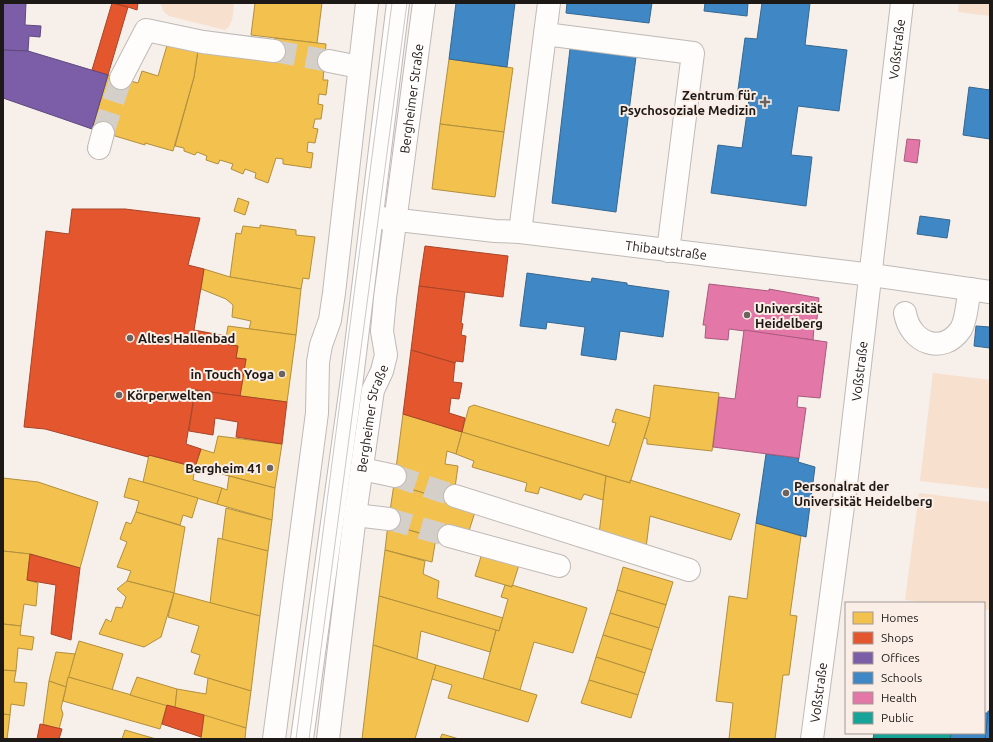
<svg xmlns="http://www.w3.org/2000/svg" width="993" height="742" font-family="Ubuntu,sans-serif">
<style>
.green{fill:#f8e0cf}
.homes{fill:#f2c14e;stroke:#b28f3d}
.shops{fill:#e4572e;stroke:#a84427}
.offices{fill:#7b5ea7;stroke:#5f497c}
.schools{fill:#3f88c5;stroke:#356790}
.health{fill:#e377a8;stroke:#a85b7c}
.public{fill:#17a398;stroke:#197a71}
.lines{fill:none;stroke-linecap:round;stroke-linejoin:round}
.minor-tunnel{stroke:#d5cfca;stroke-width:22;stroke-dasharray:22 11;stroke-linecap:butt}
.minor-casing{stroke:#bfbab6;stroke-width:24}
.minor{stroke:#fefdfc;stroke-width:22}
.tram{stroke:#cbc9c7;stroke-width:1}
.poi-dot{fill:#696460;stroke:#faeee6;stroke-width:1.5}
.labels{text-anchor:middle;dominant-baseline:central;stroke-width:4;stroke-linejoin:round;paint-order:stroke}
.street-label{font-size:13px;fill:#1d1916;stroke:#faeee6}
.poi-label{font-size:13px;font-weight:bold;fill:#1d1916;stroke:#faeee6;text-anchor:start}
</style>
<rect width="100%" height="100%" fill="#f6efea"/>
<g class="green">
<path d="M 160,3 L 234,3 C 233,12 234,24 225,30 L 169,16 L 164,12 Z"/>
<path d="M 959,3 L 990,3 L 990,16 L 958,12 Z"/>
<path d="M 933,373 L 990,380 L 990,489 L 920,481 Z"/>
<path d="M 919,493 L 990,502 L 990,610 L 984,609 L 984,603 L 931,603 L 905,600 Z"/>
</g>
<g class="homes">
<path d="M 255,3 L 322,3 L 317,43 L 251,35 Z"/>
<path d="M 275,38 L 326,44 L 323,80 L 328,80 L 326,95 L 319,94 L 318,104 L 323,105 L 321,119 L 315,119 L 313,128 L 318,129 L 315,143 L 308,142 L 307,152 L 313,153 L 311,168 L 283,164 L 283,159 L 276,158 L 268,183 L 255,178 L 256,173 L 245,169 L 243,174 L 231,169 L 233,164 L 220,160 L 218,164 L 206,160 L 207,156 L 197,152 L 195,155 L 184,151 L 184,148 L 175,146 L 194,77 L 198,50 L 273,59 Z"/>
<path d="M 168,42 L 198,50 L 194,77 L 173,151 L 145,143 L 145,145 L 92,129 L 108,75 L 138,83 L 142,71 L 158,76 Z"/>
<path d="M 449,59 L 513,68 L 504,132 L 440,124 Z"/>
<path d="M 440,124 L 504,132 L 495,197 L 432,189 Z"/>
<path d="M 238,198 L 249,202 L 245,215 L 234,211 Z"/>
<path d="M 260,225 L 296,230 L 296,235 L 315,237 L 309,279 L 303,278 L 301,289 L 230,277 L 236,233 L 241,234 L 243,226 L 260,228 Z"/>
<path d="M 204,269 L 230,277 L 301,289 L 296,335 L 249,329 L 251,321 L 232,317 L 233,305 L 226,299 L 201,289 Z"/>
<path d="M 228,326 L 296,335 L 287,402 L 240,396 L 246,359 L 236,358 L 238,346 L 225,344 Z"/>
<path d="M 654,385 L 719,393 L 712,451 L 647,444 L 647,439 L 644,438 L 650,418 Z"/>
<path d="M 474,405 L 609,446 L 616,423 L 612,422 L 616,409 L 650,418 L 630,483 L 462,432 L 469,407 Z"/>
<path d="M 403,414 L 462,432 L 456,454 L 447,451 L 445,464 L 458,466 L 453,502 L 394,484 Z"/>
<path d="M 462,432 L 606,476 L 603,500 L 584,494 L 581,500 L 540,487 L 538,494 L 525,491 L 527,483 L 472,467 L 474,461 L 456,454 Z"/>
<path d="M 218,436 L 282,444 L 275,488 L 195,467 L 201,449 L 214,453 Z"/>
<path d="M 149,455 L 195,467 L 193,480 L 222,488 L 217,504 L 143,482 Z"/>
<path d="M 229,476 L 275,488 L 272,520 L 217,504 L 222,488 L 227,490 Z"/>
<path d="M 606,476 L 630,483 L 630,480 L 740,514 L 731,540 L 650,516 L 646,548 L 599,534 Z"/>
<path d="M 3,478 L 38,482 L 98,502 L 80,568 L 30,554 L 3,551 Z"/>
<path d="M 129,478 L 198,498 L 192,518 L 183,515 L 180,525 L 136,512 L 139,501 L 124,497 Z"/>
<path d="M 394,484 L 476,509 L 468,534 L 448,541 L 388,524 Z"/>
<path d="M 226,508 L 272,520 L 268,551 L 222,540 Z"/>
<path d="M 136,512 L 185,527 L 174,593 L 127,581 L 131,571 L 117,567 L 127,542 L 120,539 L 126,522 L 131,524 Z"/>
<path d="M 756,523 L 801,536 L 790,615 L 797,616 L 789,675 L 783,675 L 775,739 L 729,739 L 733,703 L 716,701 L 729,596 L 747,599 Z"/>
<path d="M 388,524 L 436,538 L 432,562 L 385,550 Z"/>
<path d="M 218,538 L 268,551 L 260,616 L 210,603 Z"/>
<path d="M 385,550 L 425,561 L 423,574 L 439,581 L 437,598 L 503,618 L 499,631 L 379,596 Z"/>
<path d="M 483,550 L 520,562 L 512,587 L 475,576 Z"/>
<path d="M 3,551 L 30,554 L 27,580 L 38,583 L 36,606 L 24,604 L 21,626 L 3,624 Z"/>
<path d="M 623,567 L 673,582 L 666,605 L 617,590 Z"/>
<path d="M 127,581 L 174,593 L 161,637 L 144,647 L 99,634 L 106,619 L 111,622 L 116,607 L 122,608 L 126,597 L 117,589 Z"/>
<path d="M 505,585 L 512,587 L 512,585 L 587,608 L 573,653 L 534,642 L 520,690 L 483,679 L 496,630 L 499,631 L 508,599 L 501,597 Z"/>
<path d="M 617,590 L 666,605 L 659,628 L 610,613 Z"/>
<path d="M 174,593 L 260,616 L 251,691 L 194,674 L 200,655 L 191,652 L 199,626 L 168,617 Z"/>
<path d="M 379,596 L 496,630 L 490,652 L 421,631 L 417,659 L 373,645 Z"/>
<path d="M 610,613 L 659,628 L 652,650 L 603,635 Z"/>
<path d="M 3,624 L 21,626 L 20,635 L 34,637 L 32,650 L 18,648 L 16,671 L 3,670 Z"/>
<path d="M 603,635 L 652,650 L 645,673 L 596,657 Z"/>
<path d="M 79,641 L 123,654 L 112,690 L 68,677 Z"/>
<path d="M 373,645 L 436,665 L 415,739 L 362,739 Z"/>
<path d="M 56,652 L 75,654 L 66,687 L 49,681 Z"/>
<path d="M 596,657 L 645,673 L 638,695 L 589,680 Z"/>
<path d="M 436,665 L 537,695 L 528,722 L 448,698 L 452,685 L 432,679 Z"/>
<path d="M 3,670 L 16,671 L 14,682 L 27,683 L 24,706 L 11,704 L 10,715 L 3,714 Z"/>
<path d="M 68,677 L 167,705 L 160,729 L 63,701 Z"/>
<path d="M 137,677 L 177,689 L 175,708 L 130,695 Z"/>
<path d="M 208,678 L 251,691 L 246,728 L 175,708 L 177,689 L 206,694 Z"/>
<path d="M 589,680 L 638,695 L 631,718 L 581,703 Z"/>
<path d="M 49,681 L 66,687 L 61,708 L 63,714 L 59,729 L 43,724 Z"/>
<path d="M 3,714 L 10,715 L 7,739 L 3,739 Z"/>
<path d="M 204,715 L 246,728 L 245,739 L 201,739 Z"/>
<path d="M 125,730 L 156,739 L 122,739 Z"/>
<path d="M 442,734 L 459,739 L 440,739 Z"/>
</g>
<g class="shops">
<path d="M 112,3 L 128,7 L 108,75 L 92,70 Z"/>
<path d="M 114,3 L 138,3 L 137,10 L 128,7 Z"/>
<path d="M 72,209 L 125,209 L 200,218 L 188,265 L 204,269 L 194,330 L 226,336 L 225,344 L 238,346 L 236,358 L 246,359 L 240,396 L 195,390 L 186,444 L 201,449 L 195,467 L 149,455 L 148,457 L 45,429 L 24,427 L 46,231 L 69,234 Z"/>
<path d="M 425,246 L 508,256 L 503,297 L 419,286 Z"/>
<path d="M 419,286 L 465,292 L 461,323 L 463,324 L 461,335 L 466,336 L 463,362 L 456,361 L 455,363 L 411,350 Z"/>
<path d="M 411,350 L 455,363 L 453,382 L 462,383 L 459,399 L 451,398 L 449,413 L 465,418 L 462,432 L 403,414 Z"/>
<path d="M 195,390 L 287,402 L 282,444 L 236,437 L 238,422 L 215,418 L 213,435 L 189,431 Z"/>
<path d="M 30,554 L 80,568 L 71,640 L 51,634 L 56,585 L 27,580 Z"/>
<path d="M 167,705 L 204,715 L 201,737 L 162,724 Z"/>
<path d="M 40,724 L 62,729 L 59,739 L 37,739 Z"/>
</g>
<g class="offices">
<path d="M 3,3 L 26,3 L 25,25 L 41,26 L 40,37 L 29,36 L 28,51 L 3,50 Z"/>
<path d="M 3,50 L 28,51 L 108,75 L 92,129 L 3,98 Z"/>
</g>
<g class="schools">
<path d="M 456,3 L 515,3 L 507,67 L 449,59 Z"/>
<path d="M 567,3 L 652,3 L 649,23 L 566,13 Z"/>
<path d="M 705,3 L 748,3 L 747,16 L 704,11 Z"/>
<path d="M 762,3 L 810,3 L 805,45 L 847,50 L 839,111 L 798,106 L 791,155 L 812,157 L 806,206 L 711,193 L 718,145 L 742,148 L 749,99 L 737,97 L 745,38 L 757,39 Z"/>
<path d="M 570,49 L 636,57 L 616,212 L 552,203 Z"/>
<path d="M 969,87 L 990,90 L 990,139 L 963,135 Z"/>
<path d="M 920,216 L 950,220 L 947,238 L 917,234 Z"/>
<path d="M 527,273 L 591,282 L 592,278 L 627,283 L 627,285 L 669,291 L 663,337 L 620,331 L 616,360 L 581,355 L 585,327 L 547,322 L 546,329 L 520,326 Z"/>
<path d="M 976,326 L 990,327 L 990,348 L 974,346 Z"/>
<path d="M 766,454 L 799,458 L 798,462 L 815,467 L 806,537 L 756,523 Z"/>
<path d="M 988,711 L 990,711 L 990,739 L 985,739 Z"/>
<path d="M 984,713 L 988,713 L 985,739 L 950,739 L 951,733 L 984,733 Z"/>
</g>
<g class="health">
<path d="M 907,139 L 920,140 L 917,163 L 904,161 Z"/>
<path d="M 709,284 L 769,291 L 769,289 L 780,291 L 819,298 L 816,329 L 814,328 L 813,340 L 729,329 L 728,340 L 705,338 L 706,325 L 703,325 Z"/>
<path d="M 744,330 L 827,342 L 820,398 L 798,396 L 797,407 L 806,408 L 799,458 L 713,447 L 719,397 L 735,399 Z"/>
</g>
<path class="public" d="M 874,733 L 951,733 L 950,739 L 873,739 Z"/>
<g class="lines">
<g class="minor-tunnel">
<path d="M 274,51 L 329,61"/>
<path d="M 103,133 L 121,78"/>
<path d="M 395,476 L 455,496"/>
<path d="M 389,519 L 449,536"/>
</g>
<g class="minor-casing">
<g id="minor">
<path d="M 545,34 L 549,3"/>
<path d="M 329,61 L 359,67"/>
<path d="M 121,78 L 146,30 L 203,42 L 274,51"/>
<path d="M 99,148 L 103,133"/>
<path id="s1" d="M 381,218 L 495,231 L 520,232 L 872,275 L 990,292"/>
<path d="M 520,232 L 545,34 L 693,53 L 668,251"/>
<path d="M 905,313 C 910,343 943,356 961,329 C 967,319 967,301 970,289"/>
<path d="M 362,469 L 395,476"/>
<path d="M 455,496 L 689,570"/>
<path d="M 355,515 L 389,519"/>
<path d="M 449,536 L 559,566"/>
<path d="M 274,739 L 317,413 L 318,362 L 321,345 L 330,320 L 334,293 L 367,3"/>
<path d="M 302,739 L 351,386 L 398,3"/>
<path id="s2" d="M 328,739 L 355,515 L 369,418 L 373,390 L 382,371 L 386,355 L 382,331 L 385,298 L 424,3"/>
<path id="s3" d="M 812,739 L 847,476 L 902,3"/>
</g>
</g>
<use href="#minor" class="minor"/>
<g class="tram">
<path d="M 296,739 L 392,3"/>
<path d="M 309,739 L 407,3"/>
</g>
</g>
<g class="poi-dot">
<path d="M763 96h4v4h4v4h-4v4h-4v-4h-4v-4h4z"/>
<circle cx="747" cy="315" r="4"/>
<circle cx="130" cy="338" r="4"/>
<circle cx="282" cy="374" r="4"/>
<circle cx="119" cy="395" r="4"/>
<circle cx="270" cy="468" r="4"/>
<circle cx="786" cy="493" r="4"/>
</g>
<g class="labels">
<g class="street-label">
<text stroke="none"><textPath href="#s3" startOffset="695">Voßstraße</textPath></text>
<text stroke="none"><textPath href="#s2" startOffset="648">Bergheimer Straße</textPath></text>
<text stroke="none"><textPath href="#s1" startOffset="287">Thibautstraße</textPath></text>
<text stroke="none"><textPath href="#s3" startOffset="371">Voßstraße</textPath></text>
<text stroke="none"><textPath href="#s2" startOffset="324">Bergheimer Straße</textPath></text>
<text stroke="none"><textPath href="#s3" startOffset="47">Voßstraße</textPath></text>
</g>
<g class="poi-label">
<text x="756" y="95" text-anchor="end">Zentrum für<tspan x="756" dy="15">Psychosoziale Medizin</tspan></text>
<text x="755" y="308">Universität<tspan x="755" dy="15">Heidelberg</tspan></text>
<text x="138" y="338">Altes Hallenbad</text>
<text x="274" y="374" text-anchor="end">in Touch Yoga</text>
<text x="127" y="395">Körperwelten</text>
<text x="262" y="468" text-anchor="end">Bergheim 41</text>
<text x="794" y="486">Personalrat der<tspan x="794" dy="15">Universität Heidelberg</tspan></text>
</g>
</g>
<rect width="993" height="742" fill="none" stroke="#1d1916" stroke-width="8"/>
<rect x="845" y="602" width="140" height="132" fill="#faeee6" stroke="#a29993"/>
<rect x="853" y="612" width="20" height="12" fill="#f2c14e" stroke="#a29993"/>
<text x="881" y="622" font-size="12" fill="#1d1916">Homes</text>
<rect x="853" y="632" width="20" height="12" fill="#e4572e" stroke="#a29993"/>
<text x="881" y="642" font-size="12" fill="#1d1916">Shops</text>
<rect x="853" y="652" width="20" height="12" fill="#7b5ea7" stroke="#a29993"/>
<text x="881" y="662" font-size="12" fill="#1d1916">Offices</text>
<rect x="853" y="672" width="20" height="12" fill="#3f88c5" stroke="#a29993"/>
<text x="881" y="682" font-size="12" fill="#1d1916">Schools</text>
<rect x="853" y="692" width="20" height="12" fill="#e377a8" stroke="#a29993"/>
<text x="881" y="702" font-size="12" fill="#1d1916">Health</text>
<rect x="853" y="712" width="20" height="12" fill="#17a398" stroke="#a29993"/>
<text x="881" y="722" font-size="12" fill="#1d1916">Public</text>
</svg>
